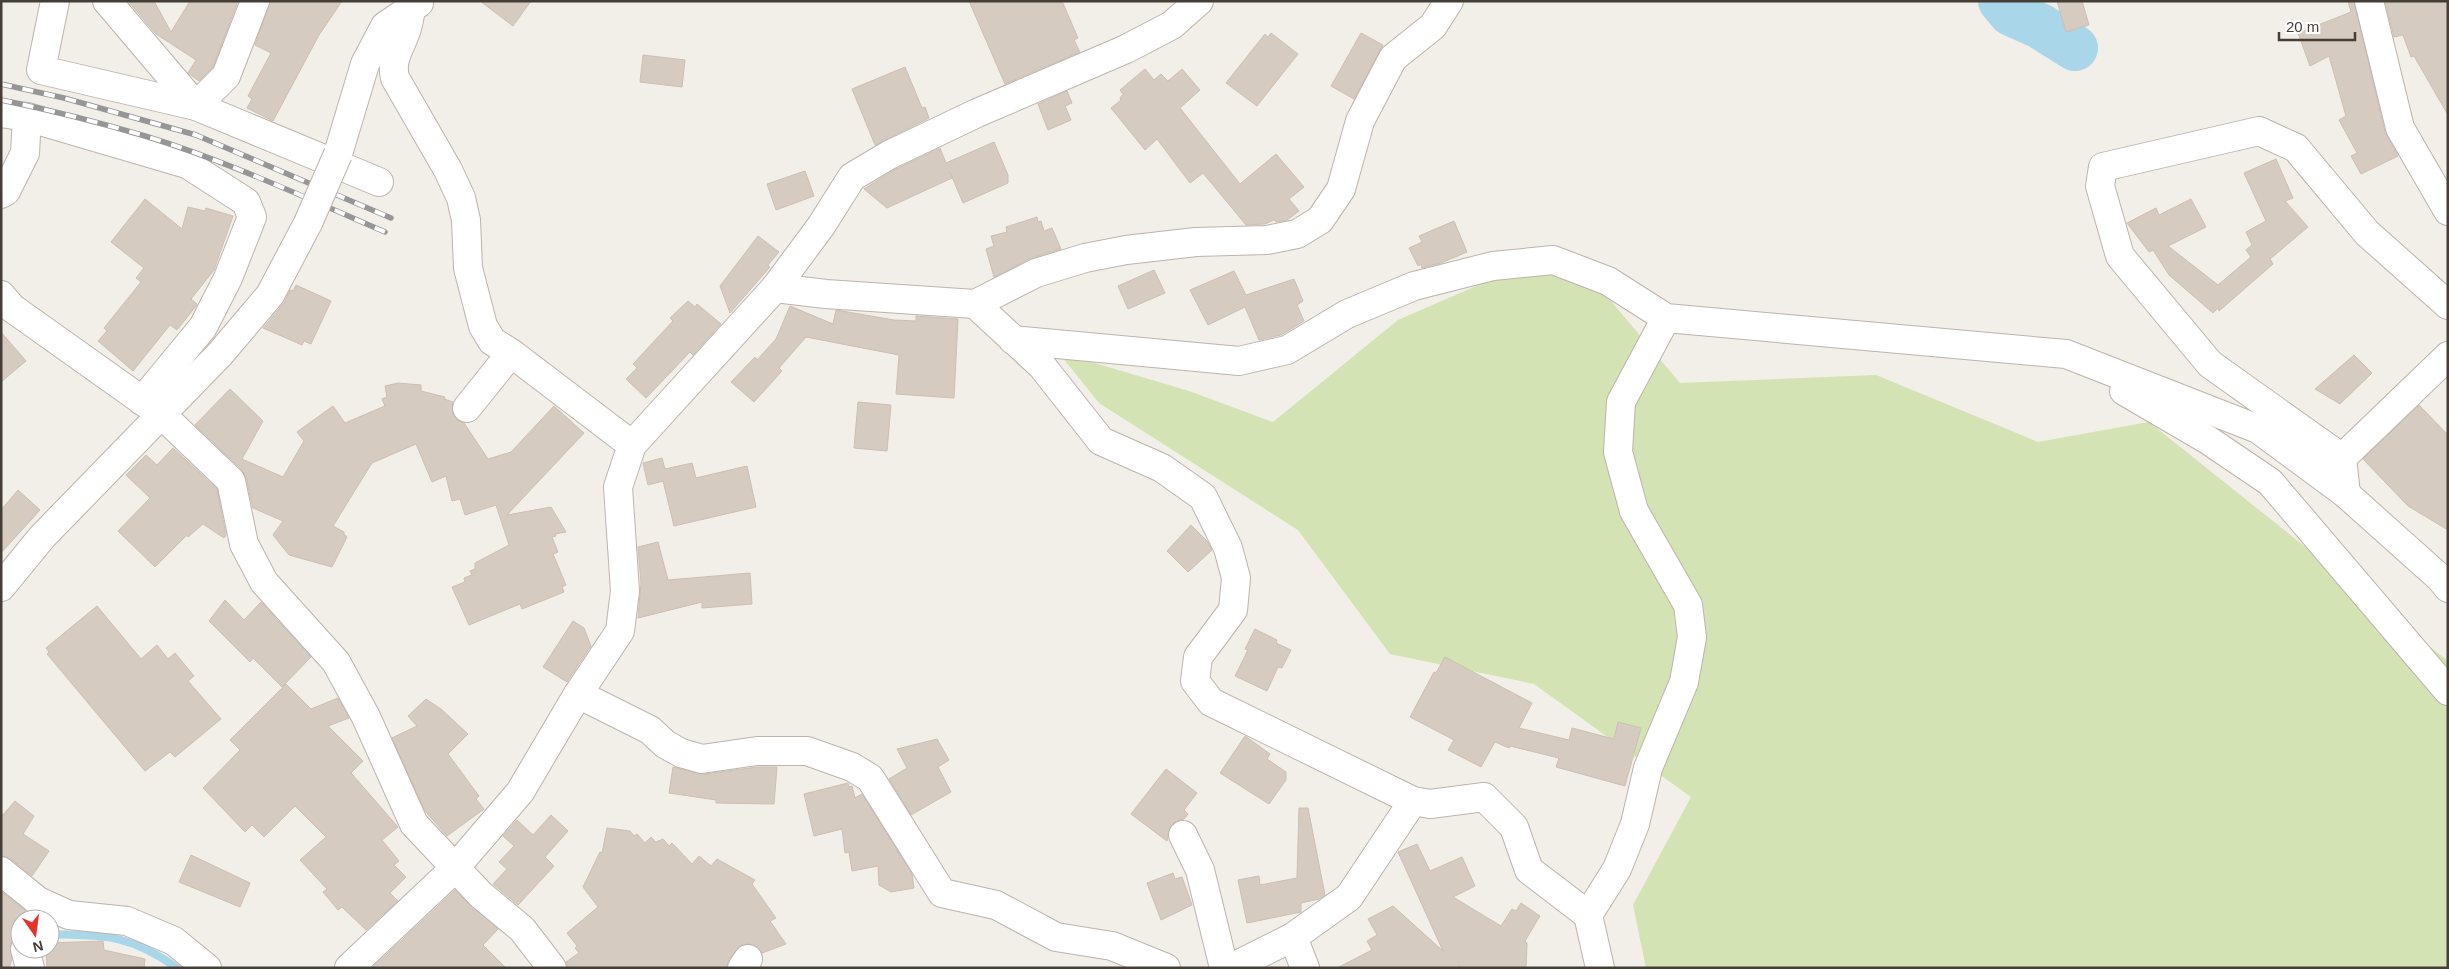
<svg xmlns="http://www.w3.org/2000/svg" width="2449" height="969" font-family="Helvetica,sans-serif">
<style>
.green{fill:#d3e3b4}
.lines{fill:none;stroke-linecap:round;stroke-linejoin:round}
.stream{stroke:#aad6e9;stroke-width:8}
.river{stroke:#aad6e9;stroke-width:46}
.building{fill:#d6cbc1;stroke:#cdbfb2}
.minor-casing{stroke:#bdb4ab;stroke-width:30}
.minor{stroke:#fff;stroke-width:28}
.rail-casing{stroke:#969696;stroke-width:5.5}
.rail{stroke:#fff;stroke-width:4;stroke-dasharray:11;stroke-linecap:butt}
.minor-bridge-casing{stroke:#bdb4ab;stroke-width:30;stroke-linecap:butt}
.minor-bridge{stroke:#fff;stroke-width:28}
</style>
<rect width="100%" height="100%" fill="#f2eee8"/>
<path class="green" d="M 1536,260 L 1606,295 L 1680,383 L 1876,375 L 2038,442 L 2149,422 L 2448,661 L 2448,968 L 1646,968 L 1633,905 L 1691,797 L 1534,684 L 1390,654 L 1298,530 L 1099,403 L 1058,352 L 1189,391 L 1273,422 L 1398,320 Z"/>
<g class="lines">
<path class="stream" d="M 50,934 C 106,936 130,934 177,968"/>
<path class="river" d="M 2001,1 L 2011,13 L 2040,26 L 2075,48"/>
</g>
<g class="building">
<path d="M 128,1 L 154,1 L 171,32 L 190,1 L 238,1 L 213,67 L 199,81 L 188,73 L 196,60 L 156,34 Z"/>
<path d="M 270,1 L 342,1 L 319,35 L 273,121 L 247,108 L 252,99 L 248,96 L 271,53 L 255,45 Z"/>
<path d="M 480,1 L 531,1 L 513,26 Z"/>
<path d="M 969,1 L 1062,1 L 1078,38 L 1074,40 L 1080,52 L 1005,84 Z"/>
<path d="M 2057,1 L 2082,1 L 2089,25 L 2066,32 Z"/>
<path d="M 2348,1 L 2354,1 L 2385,132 L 2398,156 L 2361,174 L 2351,156 L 2357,153 L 2339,120 L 2346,116 L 2329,56 L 2310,66 L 2298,33 L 2351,12 Z"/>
<path d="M 2385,1 L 2448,1 L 2448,115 L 2414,56 L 2411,57 L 2403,35 L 2394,37 Z"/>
<path d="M 1271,33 L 1298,54 L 1257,106 L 1226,83 L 1265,34 L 1268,37 Z"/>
<path d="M 1361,33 L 1383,45 L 1354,99 L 1331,86 Z"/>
<path d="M 643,55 L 685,60 L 682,87 L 640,82 Z"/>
<path d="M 905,67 L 922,108 L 925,107 L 929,118 L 875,145 L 852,89 Z"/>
<path d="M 1145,69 L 1154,80 L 1161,74 L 1168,81 L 1182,69 L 1200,90 L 1180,108 L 1240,184 L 1276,154 L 1304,187 L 1289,199 L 1299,211 L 1287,220 L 1276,222 L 1274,220 L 1265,224 L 1246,225 L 1203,173 L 1190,183 L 1157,139 L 1145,150 L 1111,108 L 1121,100 L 1120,98 L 1123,94 L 1120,90 Z"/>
<path d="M 1067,91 L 1072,103 L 1065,106 L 1071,120 L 1048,130 L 1038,104 Z"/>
<path d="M 994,142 L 1008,175 L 1008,183 L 963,203 L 950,172 L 952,178 L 887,208 L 864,189 L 896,169 L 940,148 L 946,163 Z"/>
<path d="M 2276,159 L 2293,198 L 2285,201 L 2308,227 L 2270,259 L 2273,264 L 2219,311 L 2218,308 L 2213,313 L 2169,275 L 2153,250 L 2149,252 L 2127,223 L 2156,208 L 2159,215 L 2191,199 L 2206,227 L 2168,246 L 2218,285 L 2251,257 L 2246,250 L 2252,245 L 2246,232 L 2266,221 L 2244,173 Z"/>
<path d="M 805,171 L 814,196 L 776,210 L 767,184 Z"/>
<path d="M 145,199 L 182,229 L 188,207 L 205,211 L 206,208 L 233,216 L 214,270 L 191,299 L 197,304 L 196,306 L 177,330 L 170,325 L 133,371 L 98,341 L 107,331 L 104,328 L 141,282 L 136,278 L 144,268 L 111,242 Z"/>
<path d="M 1037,217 L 1038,222 L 1041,221 L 1044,231 L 1052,228 L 1061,249 L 1029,259 L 994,277 L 986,249 L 994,246 L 991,236 L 1007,232 L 1006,227 Z"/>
<path d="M 1454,221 L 1467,252 L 1441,263 L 1422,268 L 1421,264 L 1418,266 L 1409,248 L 1422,242 L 1419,236 Z"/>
<path d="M 758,236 L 779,252 L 768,265 L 770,267 L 730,313 L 720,286 Z"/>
<path d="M 1154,270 L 1165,293 L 1128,309 L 1118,286 Z"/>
<path d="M 1234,271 L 1246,295 L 1294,279 L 1303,301 L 1297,305 L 1304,321 L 1281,335 L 1259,340 L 1245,307 L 1208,325 L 1190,290 Z"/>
<path d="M 296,285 L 331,301 L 311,344 L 304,341 L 302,345 L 263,328 L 284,303 L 290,290 L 293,291 Z"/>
<path d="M 688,301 L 695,307 L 697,304 L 721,324 L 693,355 L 690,352 L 646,398 L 626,379 L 637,368 L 633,364 L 673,321 L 670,318 Z"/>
<path d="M 790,306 L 833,324 L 836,310 L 894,320 L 916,321 L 916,316 L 958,319 L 954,398 L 896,394 L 899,355 L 806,337 L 779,368 L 782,371 L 754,402 L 731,382 L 755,357 L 757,360 L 776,339 Z"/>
<path d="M 1,332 L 26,361 L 1,382 Z"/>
<path d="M 2354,355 L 2372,373 L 2340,404 L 2315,389 Z"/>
<path d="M 398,383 L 421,385 L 421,391 L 445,397 L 444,399 L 453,402 L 453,414 L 457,420 L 464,423 L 488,459 L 511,452 L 554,406 L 584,433 L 507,515 L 551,507 L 566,532 L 555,534 L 556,536 L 552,537 L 558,552 L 553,554 L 566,585 L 562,587 L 564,592 L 522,609 L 520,604 L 469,625 L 452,587 L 465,582 L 464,578 L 472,575 L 470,571 L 475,569 L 475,563 L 509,545 L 496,505 L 465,515 L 460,499 L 452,501 L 446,476 L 432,482 L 416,444 L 372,463 L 333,526 L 344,532 L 344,534 L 347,537 L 332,567 L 289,555 L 273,535 L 283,521 L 253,508 L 246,478 L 242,470 L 195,425 L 230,389 L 263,421 L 242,459 L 283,477 L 304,441 L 297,432 L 333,406 L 345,423 L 385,406 L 382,399 L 387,397 L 385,386 Z"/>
<path d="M 858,402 L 891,405 L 887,451 L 854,448 Z"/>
<path d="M 2419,405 L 2448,435 L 2448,530 L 2408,506 L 2363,459 Z"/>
<path d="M 173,448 L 217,489 L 226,535 L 224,538 L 203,524 L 188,537 L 187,535 L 155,567 L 118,531 L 150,498 L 126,475 L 146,455 L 157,465 Z"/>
<path d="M 662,458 L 665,469 L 692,463 L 696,478 L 747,466 L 756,507 L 674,526 L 663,481 L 648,485 L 643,463 Z"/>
<path d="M 18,490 L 40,510 L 1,553 L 1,510 Z"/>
<path d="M 1191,525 L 1207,541 L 1212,550 L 1188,572 L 1167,551 Z"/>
<path d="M 658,542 L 668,580 L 750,573 L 752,604 L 702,608 L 702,602 L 638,618 L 641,583 L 638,547 Z"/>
<path d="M 225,600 L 244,620 L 261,602 L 311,657 L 282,687 L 253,658 L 250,662 L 209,621 Z"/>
<path d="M 97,606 L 141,659 L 157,645 L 168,659 L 175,653 L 194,676 L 188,681 L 221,719 L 175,757 L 170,752 L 145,771 L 47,654 L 49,652 L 46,648 Z"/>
<path d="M 573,621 L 584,628 L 591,646 L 567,682 L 543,667 Z"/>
<path d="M 1255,629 L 1277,640 L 1276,643 L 1291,650 L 1282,668 L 1278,667 L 1267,691 L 1235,676 L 1248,650 L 1245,649 Z"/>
<path d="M 1445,657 L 1532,703 L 1519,728 L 1569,740 L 1572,728 L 1614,739 L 1618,722 L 1641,728 L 1625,786 L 1556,767 L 1559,758 L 1510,746 L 1509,748 L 1495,742 L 1481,767 L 1448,750 L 1454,740 L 1410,717 L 1434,672 L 1436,673 Z"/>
<path d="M 286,684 L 311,709 L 338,698 L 349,718 L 328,726 L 363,761 L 351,773 L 398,827 L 382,840 L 399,861 L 394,865 L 406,877 L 390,893 L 398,901 L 366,930 L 342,907 L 338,910 L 323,892 L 327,889 L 300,860 L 326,837 L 295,806 L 264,837 L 252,825 L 245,832 L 203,788 L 240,750 L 230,740 Z"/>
<path d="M 426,699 L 441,709 L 468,734 L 448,754 L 479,796 L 476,799 L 484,809 L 447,836 L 425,811 L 392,738 L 417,726 L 408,716 Z"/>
<path d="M 1245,736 L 1270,754 L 1267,759 L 1286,772 L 1286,780 L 1269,804 L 1220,773 Z"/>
<path d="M 937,739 L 949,760 L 938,767 L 951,792 L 911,815 L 889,779 L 907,768 L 897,749 Z"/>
<path d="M 673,767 L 704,774 L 758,767 L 777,767 L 774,804 L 716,803 L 716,800 L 669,793 Z"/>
<path d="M 1166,769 L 1197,793 L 1184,810 L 1188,814 L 1184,819 L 1176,821 L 1170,827 L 1167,841 L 1131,814 Z"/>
<path d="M 848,783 L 849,787 L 852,786 L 855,798 L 862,794 L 912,874 L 914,888 L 891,892 L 879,885 L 878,866 L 852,871 L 849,852 L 845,853 L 842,829 L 814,836 L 804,794 Z"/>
<path d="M 15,801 L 34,816 L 23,834 L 49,851 L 32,876 L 11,859 L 1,856 L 1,817 Z"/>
<path d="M 1299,808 L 1308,808 L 1325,895 L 1319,899 L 1301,903 L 1301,912 L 1247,923 L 1238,880 L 1259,876 L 1260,885 L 1297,878 Z"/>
<path d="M 551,815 L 568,831 L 545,857 L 554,866 L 518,905 L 493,884 L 507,869 L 499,862 L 514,846 L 503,836 L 517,820 L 533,835 Z"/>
<path d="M 607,828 L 630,831 L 634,836 L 637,834 L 645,843 L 651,837 L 656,842 L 663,839 L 669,846 L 672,843 L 692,864 L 699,856 L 711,866 L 717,859 L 755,880 L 752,884 L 776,918 L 770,921 L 786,944 L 762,953 L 756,946 L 749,944 L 742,945 L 729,959 L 726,968 L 567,968 L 566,962 L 579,953 L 575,948 L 577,946 L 567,933 L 598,907 L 583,887 L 600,852 L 602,853 Z"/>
<path d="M 1417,844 L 1430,871 L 1462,857 L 1475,886 L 1453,897 L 1501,926 L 1512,909 L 1516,911 L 1521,903 L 1540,916 L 1525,941 L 1527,943 L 1526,968 L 1463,968 L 1458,965 L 1461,968 L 1337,968 L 1372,950 L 1367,941 L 1377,935 L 1368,919 L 1393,906 L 1443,951 L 1398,852 Z"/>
<path d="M 191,855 L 250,883 L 240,907 L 179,882 Z"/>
<path d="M 1173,873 L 1175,879 L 1182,877 L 1192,905 L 1161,920 L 1147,883 Z"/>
<path d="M 455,890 L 498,929 L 483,945 L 506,968 L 372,968 Z"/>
<path d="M 1,891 L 25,910 L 22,919 L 20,919 L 18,936 L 10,944 L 12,959 L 9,968 L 1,968 Z"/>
<path d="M 103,941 L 104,950 L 145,959 L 144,968 L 47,968 L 46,949 L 50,949 L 50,943 Z"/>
</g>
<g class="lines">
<g class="minor-casing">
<g id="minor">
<path d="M 55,1 L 41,70 L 196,106 L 379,182"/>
<path d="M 107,1 L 196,106 L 226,76 L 255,1"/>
<path d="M 2369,1 L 2400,128 L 2448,211"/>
<path d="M 411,8 C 410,15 409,22 407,28 C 402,46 390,58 395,78 L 448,170 L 461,198 L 466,220 L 468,268 L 483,326 L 492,341 L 511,353"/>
<path d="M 1,113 L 27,117 L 25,153 L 6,191 L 1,194"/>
<path d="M 27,117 L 187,164 L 246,202 L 252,217 L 228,278 L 203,327 L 142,401"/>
<path d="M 338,154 L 365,64 L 385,26 L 419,3"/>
<path d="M 775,288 L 821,226 L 852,177 L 889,155 L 977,113 L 1126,49 L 1172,25 L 1199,1"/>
<path d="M 1,295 L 12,308 L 161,414 L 231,481 L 244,544 L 264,582 L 336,662 L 366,717 L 414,824 L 481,895 L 522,929 L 552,968"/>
<path d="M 975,304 L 1042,366 L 1101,441 L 1162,468 L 1203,497 L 1228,548 L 1236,578 L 1233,610 L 1198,657 L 1195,681 L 1211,702 L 1413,801 L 1430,804 L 1484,797 L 1514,827 L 1529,870 L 1588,915 L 1600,968"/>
<path d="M 1013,340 L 1239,361 L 1287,350 L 1347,314 L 1414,286 L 1493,266 L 1553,260 L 1608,281 L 1666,318 L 2066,354 L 2258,429 L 2346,494 L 2440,578 L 2448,588"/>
<path d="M 2124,391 L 2208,440 L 2270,482 L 2448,691"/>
<path d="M 467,408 L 511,353 L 632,445"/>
<path d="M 2342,458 L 2448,356"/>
<path d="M 2346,494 L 2342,458 L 2210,364 L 2120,256 L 2100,186 L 2103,167 L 2259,131 L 2296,148 L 2367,233 L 2448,305"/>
<path d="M 1,587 L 42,537 L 220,354 L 270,295 L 308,223"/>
<path d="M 578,694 L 650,730 L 665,744 L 681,753 L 702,759 L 757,751 L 807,751 L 852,767 L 870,778 L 942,893 L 996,905 L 1056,937 L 1112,946 L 1166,968"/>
<path d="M 1183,835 L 1200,870 L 1224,968"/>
<path d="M 1,871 L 38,901 L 69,915 L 127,921 L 174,941 L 207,968"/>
<path d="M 1588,915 L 1617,869 L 1635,824 L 1648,768 L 1684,682 L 1692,637 L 1688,605 L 1634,511 L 1618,452 L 1621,402 L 1666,318"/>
<path d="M 1293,937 L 1305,968"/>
<path d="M 25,949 L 30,968"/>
<path d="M 349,968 L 454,869 L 520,792 L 578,694 L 620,631 L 625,591 L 618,487 L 632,445 L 775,288 L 826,294 L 975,304 L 1036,273 L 1085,258 L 1126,250 L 1196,242 L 1267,240 L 1297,234 L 1320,220 L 1341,189 L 1360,121 L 1393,58 L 1433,26 L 1449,1"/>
<path d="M 742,968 L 748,959"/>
<path d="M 1231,968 L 1293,937 L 1349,897 L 1413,801"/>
</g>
</g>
<use href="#minor" class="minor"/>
<g class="rail-casing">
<g id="rail">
<path d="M 1,84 L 64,98 L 196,135 L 391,218"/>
<path d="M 1,100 C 50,110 98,122 145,136 C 227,161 306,198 385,232"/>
</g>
</g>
<use href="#rail" class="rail"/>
<g class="minor-bridge-casing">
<path id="minor-bridge" d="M 308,223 L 338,154"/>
</g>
<use href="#minor-bridge" class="minor-bridge"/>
</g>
<rect width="2449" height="969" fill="none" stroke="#453e37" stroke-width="5"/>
<g transform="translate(35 934) rotate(166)"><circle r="24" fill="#ffffff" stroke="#b5b2af"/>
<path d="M0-4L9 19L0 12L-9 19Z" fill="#e5332b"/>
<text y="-8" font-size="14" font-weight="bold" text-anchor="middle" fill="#453e37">N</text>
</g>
<path d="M2279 32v8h76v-8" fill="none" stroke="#453e37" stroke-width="2.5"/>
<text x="2286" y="32" font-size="15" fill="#453e37" stroke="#ffffff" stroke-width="4" paint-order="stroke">20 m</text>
</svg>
